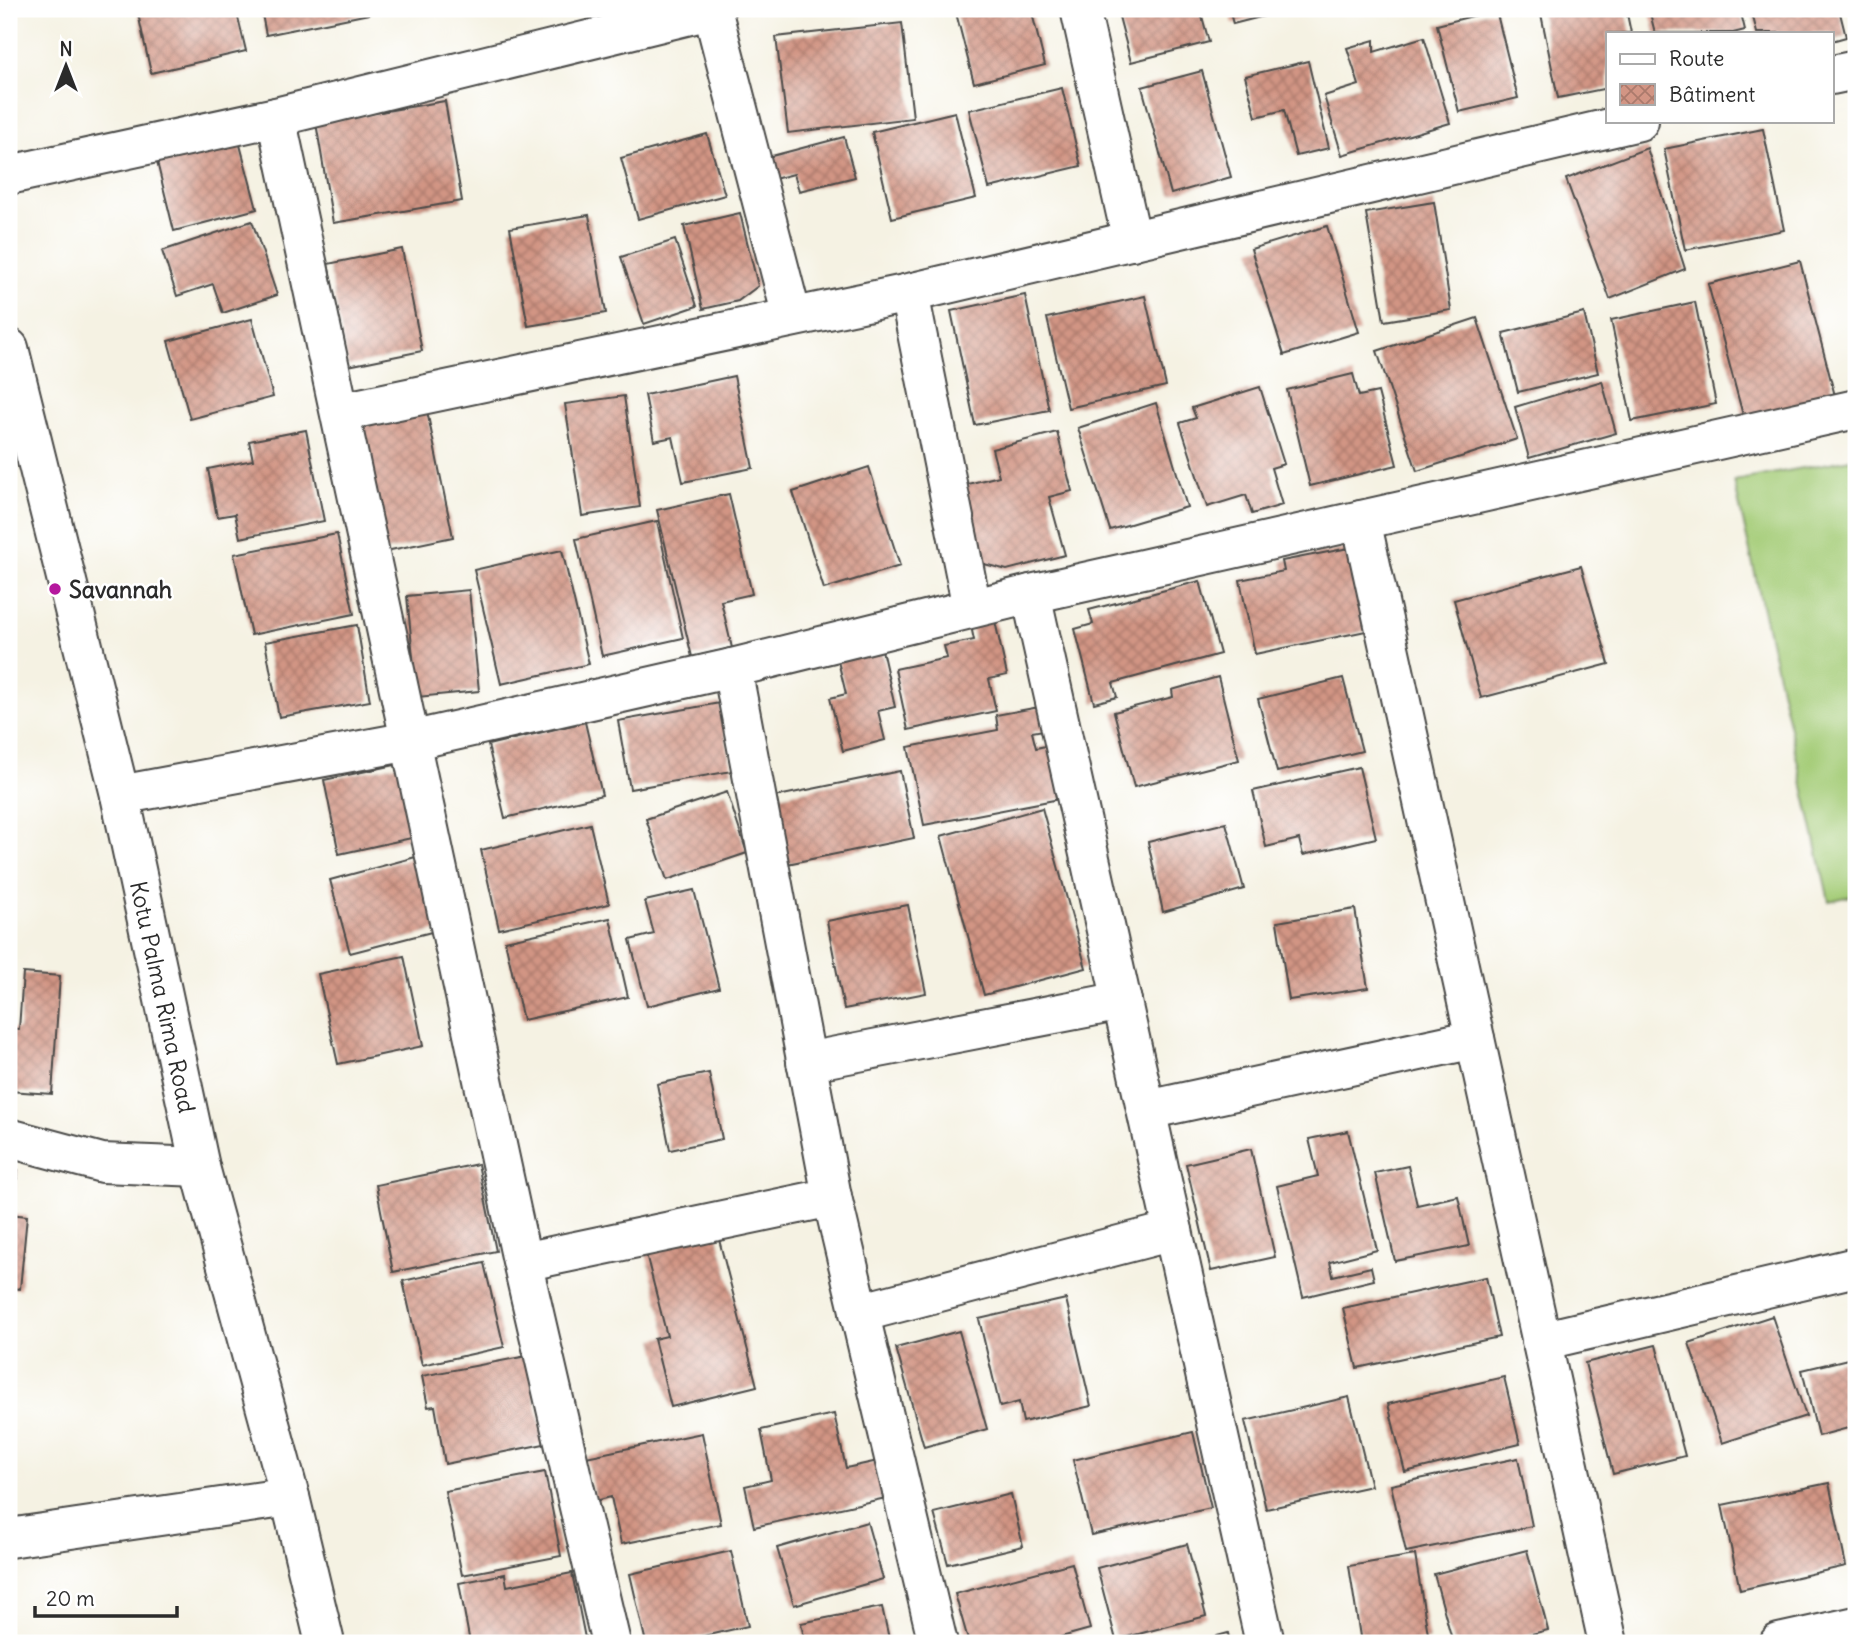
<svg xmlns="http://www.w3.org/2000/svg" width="1865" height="1652" font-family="Delius,sans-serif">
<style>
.garden{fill:#a4cc77;stroke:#687c51;stroke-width:2}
.building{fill:url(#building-cross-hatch)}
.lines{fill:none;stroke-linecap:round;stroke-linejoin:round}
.minor-casing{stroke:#494947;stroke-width:42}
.minor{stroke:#fff;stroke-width:38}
.poi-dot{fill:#b5179e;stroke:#fff;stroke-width:2.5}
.labels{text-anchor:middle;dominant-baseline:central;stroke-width:5;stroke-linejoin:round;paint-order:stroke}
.poi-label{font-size:23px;font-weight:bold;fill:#2b2b2b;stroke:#fff;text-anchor:start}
.street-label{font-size:23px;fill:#2b2b2b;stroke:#fff}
</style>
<defs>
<pattern id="building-cross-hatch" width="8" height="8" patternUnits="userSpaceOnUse" patternTransform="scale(1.75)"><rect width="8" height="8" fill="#d29584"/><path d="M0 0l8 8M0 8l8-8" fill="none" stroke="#ab7a6c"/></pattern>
</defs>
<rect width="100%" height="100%" fill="#fff"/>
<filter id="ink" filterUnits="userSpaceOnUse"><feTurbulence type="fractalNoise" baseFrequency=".0143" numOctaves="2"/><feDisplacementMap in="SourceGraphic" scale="14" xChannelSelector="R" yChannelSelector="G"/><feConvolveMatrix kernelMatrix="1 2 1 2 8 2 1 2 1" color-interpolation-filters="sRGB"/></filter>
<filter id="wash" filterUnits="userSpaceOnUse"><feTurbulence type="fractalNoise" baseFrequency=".00686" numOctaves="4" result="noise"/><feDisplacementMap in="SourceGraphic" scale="28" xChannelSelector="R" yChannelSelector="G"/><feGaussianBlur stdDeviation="1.57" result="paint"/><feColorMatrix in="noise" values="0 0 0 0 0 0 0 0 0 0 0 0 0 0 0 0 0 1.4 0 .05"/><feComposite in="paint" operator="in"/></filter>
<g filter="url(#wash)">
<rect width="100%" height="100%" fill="#f5f2e3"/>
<path class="garden" d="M 1856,458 L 1856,895 L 1829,901 L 1734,481 Z"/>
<g id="blocks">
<g class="building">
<path d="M 137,9 L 236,9 L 246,51 L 151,73 Z"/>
<path d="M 261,9 L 368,9 L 369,14 L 266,35 Z"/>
<path d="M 955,9 L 1031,9 L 1045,65 L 974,83 Z"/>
<path d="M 1117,9 L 1200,9 L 1209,42 L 1131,62 Z"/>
<path d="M 1229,9 L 1288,9 L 1288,10 L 1233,24 Z"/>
<path d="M 1540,9 L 1626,9 L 1631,33 L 1608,33 L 1608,88 L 1558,98 Z"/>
<path d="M 1649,9 L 1740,9 L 1745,30 L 1733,33 L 1655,33 Z"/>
<path d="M 1751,9 L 1839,9 L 1846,37 L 1832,41 L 1832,33 L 1757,33 Z"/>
<path d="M 1496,10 L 1518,98 L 1459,112 L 1437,25 Z"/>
<path d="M 902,23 L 913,118 L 788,133 L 776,37 Z"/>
<path d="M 1424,37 L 1450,123 L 1342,155 L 1324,96 L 1359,85 L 1347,48 L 1374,40 L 1374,52 Z"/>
<path d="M 1308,61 L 1329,148 L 1296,156 L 1284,110 L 1256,117 L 1245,76 Z"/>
<path d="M 1202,71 L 1231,177 L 1171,194 L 1142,87 Z"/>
<path d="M 1062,88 L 1081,166 L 989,188 L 969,110 Z"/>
<path d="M 445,101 L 462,201 L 333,223 L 316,123 Z"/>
<path d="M 955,112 L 976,198 L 892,218 L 872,132 Z"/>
<path d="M 1763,129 L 1784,230 L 1685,250 L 1664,149 Z"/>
<path d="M 707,134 L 725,195 L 638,219 L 621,158 Z"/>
<path d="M 844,137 L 855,177 L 799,191 L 794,174 L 774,179 L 768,157 Z"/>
<path d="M 239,141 L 257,209 L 174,231 L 157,162 Z"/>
<path d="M 1647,148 L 1685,269 L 1610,299 L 1566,179 Z"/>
<path d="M 1434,202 L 1451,310 L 1384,321 L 1366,213 Z"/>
<path d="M 740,213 L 758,286 L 738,301 L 703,309 L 684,226 Z"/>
<path d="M 589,215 L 606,313 L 528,326 L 510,228 Z"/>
<path d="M 252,221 L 277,295 L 223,313 L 213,284 L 177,296 L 162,251 Z"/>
<path d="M 1327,226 L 1359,332 L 1284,355 L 1251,249 Z"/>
<path d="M 675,240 L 697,306 L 644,324 L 621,257 Z"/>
<path d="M 402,249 L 422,351 L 348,366 L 328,264 Z"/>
<path d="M 1800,261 L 1835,396 L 1744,419 L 1708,284 Z"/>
<path d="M 1025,295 L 1049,410 L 975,425 L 951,311 Z"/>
<path d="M 1145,296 L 1166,386 L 1068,408 L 1047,318 Z"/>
<path d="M 1695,302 L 1716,404 L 1632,421 L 1611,320 Z"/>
<path d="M 1584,313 L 1598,373 L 1518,392 L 1503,333 Z"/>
<path d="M 1477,318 L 1517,439 L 1417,471 L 1377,351 Z"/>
<path d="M 252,319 L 273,397 L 190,419 L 168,341 Z"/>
<path d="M 1353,374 L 1359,396 L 1378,392 L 1397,465 L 1310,486 L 1287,390 Z"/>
<path d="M 734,376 L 753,468 L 683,482 L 673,437 L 654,441 L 645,395 Z"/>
<path d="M 1602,381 L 1616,433 L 1529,458 L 1515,407 Z"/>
<path d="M 1260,387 L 1284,464 L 1271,468 L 1282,505 L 1252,514 L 1246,495 L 1207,507 L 1180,423 L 1196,418 L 1192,408 Z"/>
<path d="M 624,396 L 640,507 L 582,516 L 565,404 Z"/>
<path d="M 1156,403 L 1187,507 L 1110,530 L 1078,428 Z"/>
<path d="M 427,411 L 453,537 L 381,552 L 355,425 Z"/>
<path d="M 306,430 L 324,521 L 240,538 L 235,514 L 217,517 L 208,469 L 253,460 L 249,441 Z"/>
<path d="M 1057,432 L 1072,491 L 1049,497 L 1065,555 L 1007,570 L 984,564 L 964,485 L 999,476 L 992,449 Z"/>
<path d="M 869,467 L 900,566 L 824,589 L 793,492 Z"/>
<path d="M 729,494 L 752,594 L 721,601 L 732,648 L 692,657 L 657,510 Z"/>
<path d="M 657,521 L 683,638 L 602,656 L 576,539 Z"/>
<path d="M 337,534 L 354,614 L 251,635 L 234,554 Z"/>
<path d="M 1349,548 L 1366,631 L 1255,654 L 1240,580 L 1284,571 L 1282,561 Z"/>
<path d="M 562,550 L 589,664 L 501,684 L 474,570 Z"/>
<path d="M 1581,566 L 1609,664 L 1481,698 L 1454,600 Z"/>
<path d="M 1200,581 L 1220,654 L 1113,683 L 1117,697 L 1094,703 L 1075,629 L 1093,624 L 1089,610 Z"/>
<path d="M 469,590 L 479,691 L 417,697 L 407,596 Z"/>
<path d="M 995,621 L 1007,675 L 989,679 L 996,711 L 908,730 L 895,669 L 947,658 L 944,646 L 974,640 L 971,626 Z"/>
<path d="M 357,625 L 370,701 L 279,717 L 265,642 Z"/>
<path d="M 882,650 L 895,707 L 878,711 L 885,740 L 843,751 L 830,698 L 846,694 L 838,661 Z"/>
<path d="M 1218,677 L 1239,760 L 1134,787 L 1114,712 L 1173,697 L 1172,690 Z"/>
<path d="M 1343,678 L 1362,751 L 1277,772 L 1258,699 Z"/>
<path d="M 720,703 L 732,771 L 630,789 L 618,721 Z"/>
<path d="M 1045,706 L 1049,729 L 1032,732 L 1036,748 L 1064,742 L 1075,796 L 924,825 L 908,747 L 998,730 L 996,715 Z"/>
<path d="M 585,722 L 602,795 L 505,818 L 488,745 Z"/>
<path d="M 400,764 L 416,837 L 339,854 L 324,780 Z"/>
<path d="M 1359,767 L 1376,838 L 1303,855 L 1299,839 L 1266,847 L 1253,791 Z"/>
<path d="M 900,771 L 914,838 L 787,864 L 773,797 Z"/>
<path d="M 727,792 L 747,853 L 667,880 L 646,819 Z"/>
<path d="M 1042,808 L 1086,968 L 984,995 L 941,836 Z"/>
<path d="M 1226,823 L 1244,889 L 1163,912 L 1148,842 Z"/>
<path d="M 590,824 L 609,904 L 499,929 L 481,850 Z"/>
<path d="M 423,855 L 443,929 L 350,953 L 330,880 Z"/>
<path d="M 694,890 L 719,988 L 647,1006 L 630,940 L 654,934 L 645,901 Z"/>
<path d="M 908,905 L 926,993 L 844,1009 L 827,921 Z"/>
<path d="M 1355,909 L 1368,988 L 1289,1000 L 1277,922 Z"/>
<path d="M 610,918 L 628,997 L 523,1020 L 505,941 Z"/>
<path d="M 404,956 L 423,1046 L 338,1064 L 318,974 Z"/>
<path d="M 23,973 L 60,976 L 52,1094 L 9,1091 L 9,1028 L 19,1029 Z"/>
<path d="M 709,1073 L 722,1139 L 670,1150 L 657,1084 Z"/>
<path d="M 1348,1131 L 1377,1250 L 1330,1262 L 1333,1276 L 1371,1267 L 1374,1280 L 1303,1297 L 1277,1186 L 1318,1176 L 1309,1139 Z"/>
<path d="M 1251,1149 L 1275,1257 L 1211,1271 L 1186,1164 Z"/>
<path d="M 478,1164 L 496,1251 L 393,1272 L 376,1185 Z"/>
<path d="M 1408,1166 L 1417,1205 L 1458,1196 L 1469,1246 L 1395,1261 L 1375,1173 Z"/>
<path d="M 9,1168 L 18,1170 L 13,1203 L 9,1203 Z"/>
<path d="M 9,1214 L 27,1216 L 20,1289 L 9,1288 Z"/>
<path d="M 716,1228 L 757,1386 L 671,1407 L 654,1339 L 667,1336 L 644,1246 Z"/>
<path d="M 484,1263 L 504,1347 L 422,1365 L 403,1281 Z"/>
<path d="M 1486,1277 L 1499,1337 L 1357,1368 L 1343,1308 Z"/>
<path d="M 1066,1299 L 1091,1406 L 1023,1422 L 1019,1402 L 1000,1407 L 979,1319 Z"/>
<path d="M 1772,1316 L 1806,1416 L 1722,1443 L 1689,1343 Z"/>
<path d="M 959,1331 L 987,1429 L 924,1447 L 896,1348 Z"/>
<path d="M 1656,1345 L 1685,1456 L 1613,1474 L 1585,1363 Z"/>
<path d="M 527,1356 L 544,1444 L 445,1464 L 435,1406 L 428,1407 L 422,1376 Z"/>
<path d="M 1856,1357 L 1856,1426 L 1818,1436 L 1802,1370 Z"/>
<path d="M 1504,1377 L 1520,1444 L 1405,1472 L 1388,1404 Z"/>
<path d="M 1349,1397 L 1371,1486 L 1266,1509 L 1245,1421 Z"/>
<path d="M 834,1414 L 846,1468 L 878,1461 L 886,1498 L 754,1527 L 745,1486 L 771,1480 L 761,1430 Z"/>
<path d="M 1193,1432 L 1211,1508 L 1091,1535 L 1073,1460 Z"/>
<path d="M 702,1433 L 721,1524 L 621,1544 L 611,1497 L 595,1501 L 586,1457 Z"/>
<path d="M 1518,1458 L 1532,1526 L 1406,1552 L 1391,1485 Z"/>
<path d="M 545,1472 L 561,1556 L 462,1575 L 445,1491 Z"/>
<path d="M 1829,1483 L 1846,1566 L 1740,1590 L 1722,1505 Z"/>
<path d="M 1011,1494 L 1023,1546 L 948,1564 L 934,1513 Z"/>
<path d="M 867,1522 L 883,1579 L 794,1605 L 777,1548 Z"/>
<path d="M 1187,1544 L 1206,1616 L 1116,1640 L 1097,1568 Z"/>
<path d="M 1527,1550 L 1548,1630 L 1494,1643 L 1453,1643 L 1434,1574 Z"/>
<path d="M 731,1551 L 748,1626 L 673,1643 L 646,1643 L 630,1574 Z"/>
<path d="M 1415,1555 L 1429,1640 L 1407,1643 L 1361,1643 L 1349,1566 Z"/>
<path d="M 1072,1563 L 1090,1629 L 1061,1637 L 1062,1643 L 969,1643 L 955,1594 Z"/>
<path d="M 572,1573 L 586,1643 L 470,1643 L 459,1583 L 505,1574 L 507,1586 Z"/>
<path d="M 882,1607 L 890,1643 L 805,1643 L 801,1623 Z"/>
<path d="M 1228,1633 L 1230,1643 L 1195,1643 L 1195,1642 Z"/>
</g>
</g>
</g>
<g filter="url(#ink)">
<use href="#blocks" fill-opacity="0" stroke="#494947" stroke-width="2"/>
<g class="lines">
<g class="minor-casing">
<g id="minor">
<path d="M 712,9 L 792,317"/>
<path d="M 1080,9 L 1132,241"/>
<path d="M 1832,75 L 1856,70"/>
<path d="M 276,117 C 360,498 438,880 522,1261 C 551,1388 581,1516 611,1643"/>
<path d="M 9,175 L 276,117 L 714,9"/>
<path d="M 909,293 L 972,608"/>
<path id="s1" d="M 9,348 L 120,795 L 200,1167 L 290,1497 L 325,1643"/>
<path d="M 341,412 L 909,293 L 1639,121"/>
<path d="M 1361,520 L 1608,1643"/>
<path d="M 1031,594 L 1265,1643"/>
<path d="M 732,668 L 832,1197 L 938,1643"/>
<path d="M 120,795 L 410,741 L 732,668 L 1031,594 L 1856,409"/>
<path d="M 806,1062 L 1122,1001"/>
<path d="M 1147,1110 L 1475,1039"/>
<path d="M 9,1138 L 102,1163 L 200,1167"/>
<path d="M 523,1262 L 832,1197"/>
<path d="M 859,1313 L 1173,1231"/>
<path d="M 1541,1341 L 1856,1267"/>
<path d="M 9,1538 L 290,1497"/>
<path d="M 1779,1643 L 1856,1626"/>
</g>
</g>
<use href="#minor" class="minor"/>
</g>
</g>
<circle class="poi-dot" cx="55" cy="589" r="7"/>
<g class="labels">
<g class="poi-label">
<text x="69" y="589">Savannah</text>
</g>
<g class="street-label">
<text stroke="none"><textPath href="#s1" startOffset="667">Kotu Palma Rima Road</textPath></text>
</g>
</g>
<rect width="1865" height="1652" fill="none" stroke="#fff" stroke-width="35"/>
<rect x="1606" y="32" width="228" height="91" fill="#ffffff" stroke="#aaaaaa" stroke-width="2"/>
<rect x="1620" y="54" width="35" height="10" fill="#ffffff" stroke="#aaaaaa" stroke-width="2"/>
<text x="1669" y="66" font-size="21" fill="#2b2b2b">Route</text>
<rect x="1620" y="84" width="35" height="21" fill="url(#building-cross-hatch)" stroke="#aaaaaa" stroke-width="2"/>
<text x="1669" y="102" font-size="21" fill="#2b2b2b">Bâtiment</text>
<g transform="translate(66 66)" stroke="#ffffff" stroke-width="5" paint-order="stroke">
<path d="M0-5L12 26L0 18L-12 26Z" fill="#2b2b2b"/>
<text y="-10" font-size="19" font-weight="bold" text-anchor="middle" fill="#2b2b2b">N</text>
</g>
<path d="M35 1606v10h142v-10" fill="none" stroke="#2b2b2b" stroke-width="3.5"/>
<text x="46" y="1606" font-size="21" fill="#2b2b2b" stroke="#ffffff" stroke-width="5" paint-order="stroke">20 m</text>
</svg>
